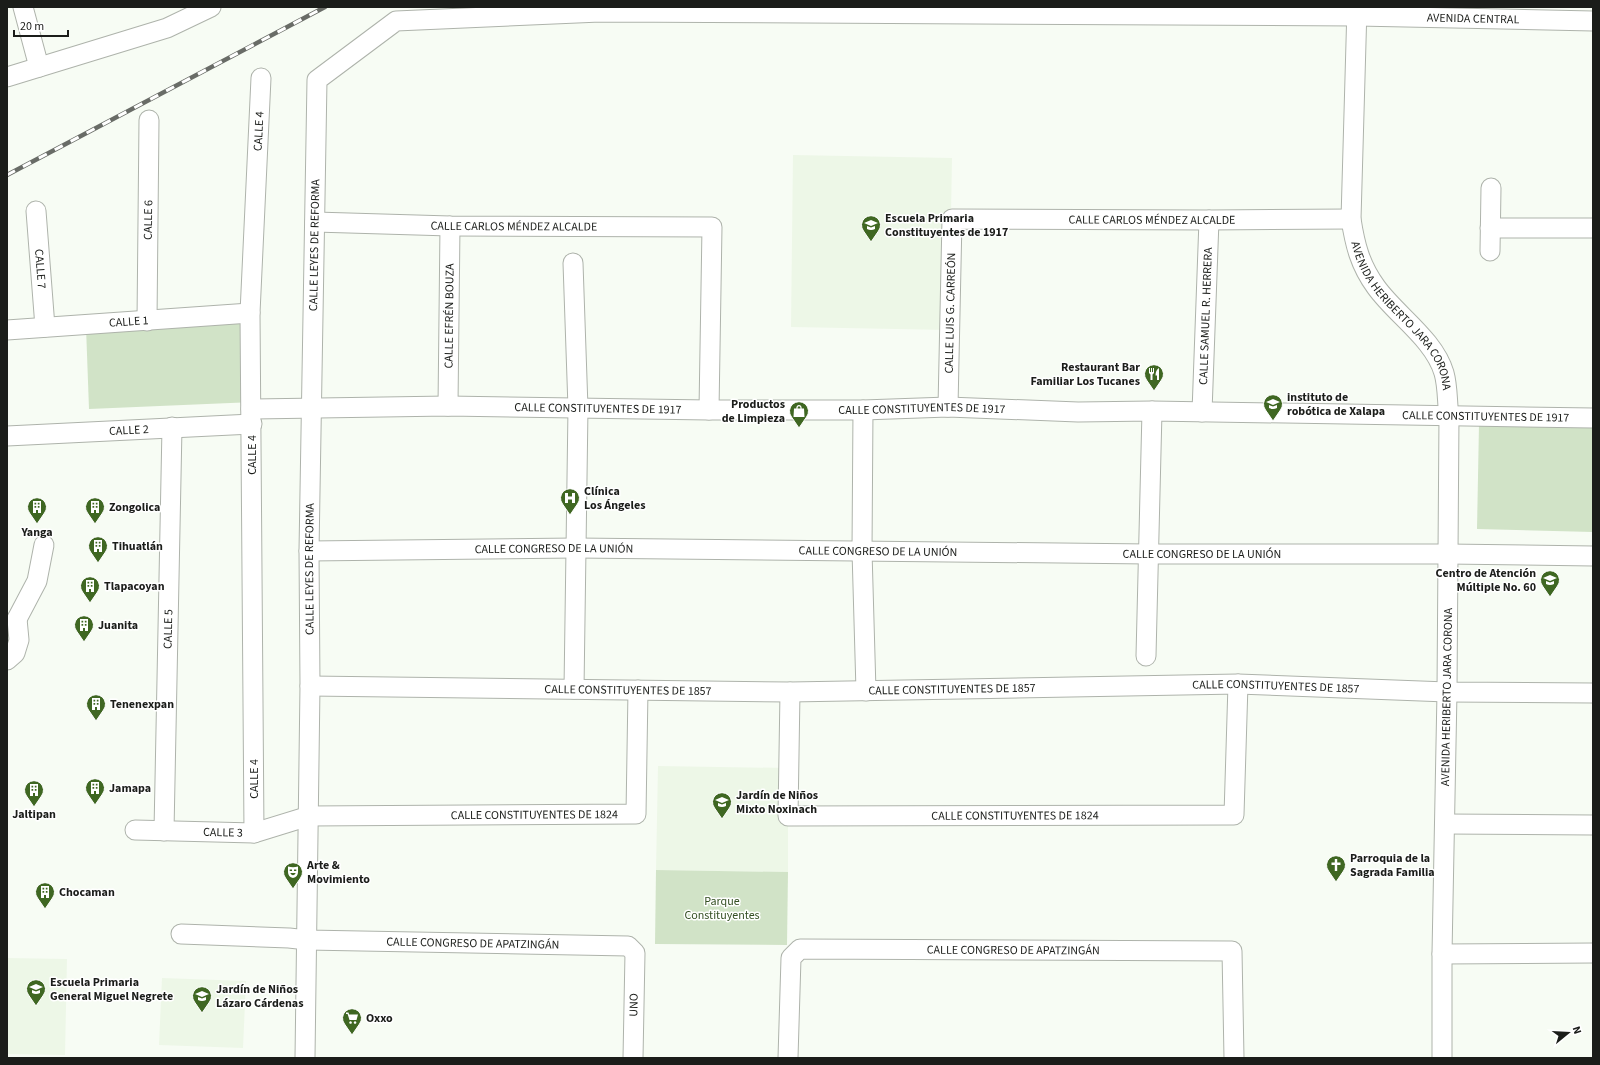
<svg xmlns="http://www.w3.org/2000/svg" width="1600" height="1065" font-family="'Source Sans 3',sans-serif">
<style>
.built{fill:#edf7e7}
.green{fill:#d1e3c7}
.lines{fill:none;stroke-linecap:round;stroke-linejoin:round}
.street-casing{stroke:#aeb3ab;stroke-width:21}
.street{stroke:#fff;stroke-width:19}
.rail-casing{stroke:#696c67;stroke-width:4.5}
.rail{stroke:#fff;stroke-width:3;stroke-dasharray:9;stroke-linecap:butt}
.labels{text-anchor:middle;dominant-baseline:central;stroke-width:3;stroke-linejoin:round;paint-order:stroke}
.street-label{font-size:12px;fill:#1b1d1a;stroke:#fff}
.poi-label{font-size:12px;font-weight:bold;fill:#1b1d1a;stroke:#fff;text-anchor:start}
.park-label{font-size:12px;fill:#344f23;stroke:#fff}
</style>
<rect width="100%" height="100%" fill="#f7fcf4"/>
<g class="built">
<path d="M 793,155 L 952,158 L 949,330 L 791,327 Z"/>
<path d="M 658,766 L 788,768 L 788,872 L 656,870 Z"/>
<path d="M 7,958 L 67,959 L 65,1055 L 7,1054 Z"/>
<path d="M 162,978 L 246,981 L 243,1048 L 159,1045 Z"/>
</g>
<g class="green">
<path d="M 250,320 L 254,402 L 89,409 L 86,327 Z"/>
<path d="M 1479,424 L 1593,427 L 1593,532 L 1477,529 Z"/>
<path d="M 656,870 L 788,872 L 787,945 L 655,944 Z"/>
</g>
<g class="lines">
<g class="street-casing">
<g id="street">
<path d="M 23,7 L 39,67"/>
<path id="s1" d="M 1357,7 L 1351,219 C 1355,245 1360,265 1376,287 C 1396,315 1434,339 1444,373 C 1448,387 1447,403 1449,416 L 1447,692 L 1442,954 L 1442,1058"/>
<path d="M 7,77 L 167,28 L 211,7"/>
<path id="s2" d="M 36,211 L 45,327"/>
<path id="s3" d="M 315,222 L 450,226 L 712,227 L 709,410"/>
<path d="M 1490,228 L 1593,228"/>
<path d="M 1490,251 L 1491,188"/>
<path d="M 573,263 L 578,408 L 574,689"/>
<path id="s4" d="M 147,321 L 149,120"/>
<path id="s5" d="M 7,330 L 250,313"/>
<path id="s6" d="M 448,406 L 450,226"/>
<path id="s7" d="M 948,407 L 952,219 L 1209,220 L 1351,219"/>
<path id="s8" d="M 251,409 L 448,406 L 709,410 L 863,410 L 948,407 L 1078,412 L 1152,411 L 1593,418"/>
<path d="M 863,410 L 862,551 L 866,691"/>
<path id="s9" d="M 1202,412 L 1209,220"/>
<path id="s10" d="M 7,436 L 252,424"/>
<path id="s11" d="M 309,551 L 576,548 L 1149,554 L 1447,554 L 1593,556"/>
<path d="M 17,619 L 37,581 L 44,545"/>
<path d="M 1146,656 L 1152,411"/>
<path d="M 7,660 L 15,653 L 19,640 L 17,619"/>
<path id="s12" d="M 310,686 L 790,692 L 1238,684 L 1447,692 L 1593,693"/>
<path id="s13" d="M 790,692 L 788,816 L 1234,815 L 1238,684"/>
<path d="M 1445,824 L 1593,825"/>
<path id="s14" d="M 135,830 L 254,833 L 309,816 L 636,814 L 638,690"/>
<path id="s15" d="M 164,831 L 172,427"/>
<path id="s16" d="M 254,833 L 250,313 L 261,78"/>
<path id="s17" d="M 181,934 L 289,938 L 307,940 L 628,946 L 635,953 L 633,1058"/>
<path d="M 1442,954 L 1593,953"/>
<path id="s18" d="M 305,1058 L 310,686 L 309,551 L 317,80 L 396,21 L 600,12 L 1357,16 L 1593,21"/>
<path id="s19" d="M 788,1058 L 791,958 L 800,949 L 1232,951 L 1234,1058"/>
</g>
</g>
<use href="#street" class="street"/>
<g class="rail-casing">
<path id="rail" d="M 7,175 L 325,7"/>
</g>
<use href="#rail" class="rail"/>
</g>
<defs>
<g id="school-pin" transform="scale(1)"><path d="M0 17L-7.5 6A9.5 9.5 0 1 1 7.5 6Z" fill="#3f6722" stroke="#fff"/><path d="M0-5L7-2L0 1L-7-2ZM-4 1L0 2.5L4 1V4Q0 6-4 4Z" fill="#fff"/></g>
<g id="restaurant-pin" transform="scale(1)"><path d="M0 17L-7.5 6A9.5 9.5 0 1 1 7.5 6Z" fill="#3f6722" stroke="#fff"/><path d="M-5-6h1v4h1v-4h1v4h1v-4h1v5L-1.5 .5V6h-2V.5L-5-1ZM5-6V6H3V1.5H1.5Q1.5-4 5-6Z" fill="#fff"/></g>
<g id="shop-pin" transform="scale(1)"><path d="M0 17L-7.5 6A9.5 9.5 0 1 1 7.5 6Z" fill="#3f6722" stroke="#fff"/><path d="M-5-2.5h2.3a2.7 3.5 0 0 1 5.4 0H5L5.5 6h-11ZM-1.5-2.5h3a1.5 2.3 0 0 0-3 0Z" fill="#fff"/></g>
<g id="hospital-pin" transform="scale(1)"><path d="M0 17L-7.5 6A9.5 9.5 0 1 1 7.5 6Z" fill="#3f6722" stroke="#fff"/><path d="M-5-5h3v3.5h4V-5h3V5h-3V1.5h-4V5h-3Z" fill="#fff"/></g>
<g id="building-pin" transform="scale(1)"><path d="M0 17L-7.5 6A9.5 9.5 0 1 1 7.5 6Z" fill="#3f6722" stroke="#fff"/><path d="M-4-6H4V6H1V3H-1V6H-4ZM-2.5-4.3h1.7v1.8h-1.7ZM.8-4.3h1.7v1.8H.8ZM-2.5-1h1.7V.8h-1.7ZM.8-1h1.7V.8H.8Z" fill="#fff"/></g>
<g id="church-pin" transform="scale(1)"><path d="M0 17L-7.5 6A9.5 9.5 0 1 1 7.5 6Z" fill="#3f6722" stroke="#fff"/><path d="M-1.2-6h2.4v3.5h3.3v2.4h-3.3V6h-2.4V-.1h-3.3v-2.4h3.3Z" fill="#fff"/></g>
<g id="theatre-pin" transform="scale(1)"><path d="M0 17L-7.5 6A9.5 9.5 0 1 1 7.5 6Z" fill="#3f6722" stroke="#fff"/><path d="M-5-5.5Q0-4 5-5.5V0Q5 5 0 6Q-5 5-5 0ZM-3.3-2.5H-1v1.5H-3.3ZM1-2.5H3.3v1.5H1ZM-2.8 1Q0 5.5 2.8 1Z" fill="#fff"/></g>
<g id="supermarket-pin" transform="scale(1)"><path d="M0 17L-7.5 6A9.5 9.5 0 1 1 7.5 6Z" fill="#3f6722" stroke="#fff"/><path d="M-6-5.5h2.5l.6 2H6L4.5 2H-2.5L-4.4-4H-6ZM-1.5 3.2a1.3 1.3 0 1 0 .1 0ZM3 3.2a1.3 1.3 0 1 0 .1 0Z" fill="#fff"/></g>
</defs>
<g fill-rule="evenodd">
<use href="#school-pin" x="871" y="225"/>
<use href="#restaurant-pin" x="1154" y="374"/>
<use href="#school-pin" x="1273" y="404"/>
<use href="#shop-pin" x="799" y="411"/>
<use href="#hospital-pin" x="570" y="498"/>
<use href="#building-pin" x="37" y="507"/>
<use href="#building-pin" x="95" y="507"/>
<use href="#building-pin" x="98" y="546"/>
<use href="#school-pin" x="1550" y="580"/>
<use href="#building-pin" x="90" y="586"/>
<use href="#building-pin" x="84" y="625"/>
<use href="#building-pin" x="96" y="704"/>
<use href="#building-pin" x="95" y="788"/>
<use href="#building-pin" x="34" y="790"/>
<use href="#school-pin" x="722" y="802"/>
<use href="#church-pin" x="1336" y="865"/>
<use href="#theatre-pin" x="293" y="872"/>
<use href="#building-pin" x="45" y="892"/>
<use href="#school-pin" x="36" y="989"/>
<use href="#school-pin" x="202" y="996"/>
<use href="#supermarket-pin" x="352" y="1018"/>
</g>
<g class="labels">
<g class="street-label">
<text stroke="none"><textPath href="#s18" startOffset="2154">AVENIDA CENTRAL</textPath></text>
<text stroke="none"><textPath href="#s16" startOffset="702">CALLE 4</textPath></text>
<text stroke="none"><textPath href="#s4" startOffset="101">CALLE 6</textPath></text>
<text stroke="none"><textPath href="#s7" startOffset="388">CALLE CARLOS MÉNDEZ ALCALDE</textPath></text>
<text stroke="none"><textPath href="#s3" startOffset="199">CALLE CARLOS MÉNDEZ ALCALDE</textPath></text>
<text stroke="none"><textPath href="#s18" startOffset="813">CALLE LEYES DE REFORMA</textPath></text>
<text stroke="none"><textPath href="#s2" startOffset="58">CALLE 7</textPath></text>
<text stroke="none"><textPath href="#s7" startOffset="94">CALLE LUIS G. CARREÓN</textPath></text>
<text stroke="none"><textPath href="#s6" startOffset="90">CALLE EFRÉN BOUZA</textPath></text>
<text stroke="none"><textPath href="#s9" startOffset="96">CALLE SAMUEL R. HERRERA</textPath></text>
<text stroke="none"><textPath href="#s1" startOffset="324">AVENIDA HERIBERTO JARA CORONA</textPath></text>
<text stroke="none"><textPath href="#s5" startOffset="122">CALLE 1</textPath></text>
<text stroke="none"><textPath href="#s8" startOffset="347">CALLE CONSTITUYENTES DE 1917</textPath></text>
<text stroke="none"><textPath href="#s8" startOffset="671">CALLE CONSTITUYENTES DE 1917</textPath></text>
<text stroke="none"><textPath href="#s8" startOffset="1235">CALLE CONSTITUYENTES DE 1917</textPath></text>
<text stroke="none"><textPath href="#s10" startOffset="122">CALLE 2</textPath></text>
<text transform="translate(252 455) rotate(-90)">CALLE 4</text>
<text stroke="none"><textPath href="#s11" startOffset="245">CALLE CONGRESO DE LA UNIÓN</textPath></text>
<text stroke="none"><textPath href="#s11" startOffset="569">CALLE CONGRESO DE LA UNIÓN</textPath></text>
<text stroke="none"><textPath href="#s11" startOffset="893">CALLE CONGRESO DE LA UNIÓN</textPath></text>
<text stroke="none"><textPath href="#s18" startOffset="489">CALLE LEYES DE REFORMA</textPath></text>
<text stroke="none"><textPath href="#s15" startOffset="202">CALLE 5</textPath></text>
<text stroke="none"><textPath href="#s12" startOffset="966">CALLE CONSTITUYENTES DE 1857</textPath></text>
<text stroke="none"><textPath href="#s12" startOffset="642">CALLE CONSTITUYENTES DE 1857</textPath></text>
<text stroke="none"><textPath href="#s12" startOffset="318">CALLE CONSTITUYENTES DE 1857</textPath></text>
<text transform="translate(1447 697) rotate(-89)">AVENIDA HERIBERTO JARA CORONA</text>
<text transform="translate(254 779) rotate(-90)">CALLE 4</text>
<text stroke="none"><textPath href="#s14" startOffset="402">CALLE CONSTITUYENTES DE 1824</textPath></text>
<text stroke="none"><textPath href="#s13" startOffset="351">CALLE CONSTITUYENTES DE 1824</textPath></text>
<text stroke="none"><textPath href="#s14" startOffset="88">CALLE 3</textPath></text>
<text stroke="none"><textPath href="#s17" startOffset="292">CALLE CONGRESO DE APATZINGÁN</textPath></text>
<text stroke="none"><textPath href="#s19" startOffset="326">CALLE CONGRESO DE APATZINGÁN</textPath></text>
<text transform="translate(634 1005) rotate(-89)">UNO</text>
</g>
<g class="poi-label">
<text x="885" y="218">Escuela Primaria<tspan x="885" dy="14">Constituyentes de 1917</tspan></text>
<text x="1140" y="367" text-anchor="end">Restaurant Bar<tspan x="1140" dy="14">Familiar Los Tucanes</tspan></text>
<text x="1287" y="397">instituto de<tspan x="1287" dy="14">robótica de Xalapa</tspan></text>
<text x="785" y="404" text-anchor="end">Productos<tspan x="785" dy="14">de Limpieza</tspan></text>
<text x="584" y="491">Clínica<tspan x="584" dy="14">Los Ángeles</tspan></text>
<text x="109" y="507">Zongolica</text>
<text x="37" y="532" text-anchor="middle">Yanga</text>
<text x="112" y="546">Tihuatlán</text>
<text x="1536" y="573" text-anchor="end">Centro de Atención<tspan x="1536" dy="14">Múltiple No. 60</tspan></text>
<text x="104" y="586">Tlapacoyan</text>
<text x="98" y="625">Juanita</text>
<text x="110" y="704">Tenenexpan</text>
<text x="109" y="788">Jamapa</text>
<text x="736" y="795">Jardín de Niños<tspan x="736" dy="14">Mixto Noxinach</tspan></text>
<text x="34" y="814" text-anchor="middle">Jaltipan</text>
<text x="1350" y="858">Parroquia de la<tspan x="1350" dy="14">Sagrada Familia</tspan></text>
<text x="307" y="865">Arte &amp;<tspan x="307" dy="14">Movimiento</tspan></text>
<text x="59" y="892">Chocaman</text>
<text x="50" y="982">Escuela Primaria<tspan x="50" dy="14">General Miguel Negrete</tspan></text>
<text x="216" y="989">Jardín de Niños<tspan x="216" dy="14">Lázaro Cárdenas</tspan></text>
<text x="366" y="1018">Oxxo</text>
</g>
<g class="park-label">
<text x="722" y="901">Parque<tspan x="722" dy="14">Constituyentes</tspan></text>
</g>
</g>
<rect width="1600" height="1065" fill="none" stroke="#1b1d1a" stroke-width="16"/>
<g transform="translate(1568 1033) rotate(72)" stroke="#ffffff" stroke-width="3" paint-order="stroke">
<path d="M0-3L7 15L0 10L-7 15Z" fill="#1b1d1a"/>
<text y="-6" font-size="11" font-weight="bold" text-anchor="middle" fill="#1b1d1a">N</text>
</g>
<path d="M14 30v6h54v-6" fill="none" stroke="#1b1d1a" stroke-width="2"/>
<text x="20" y="30" font-size="12" fill="#1b1d1a" stroke="#ffffff" stroke-width="3" paint-order="stroke">20 m</text>
</svg>
